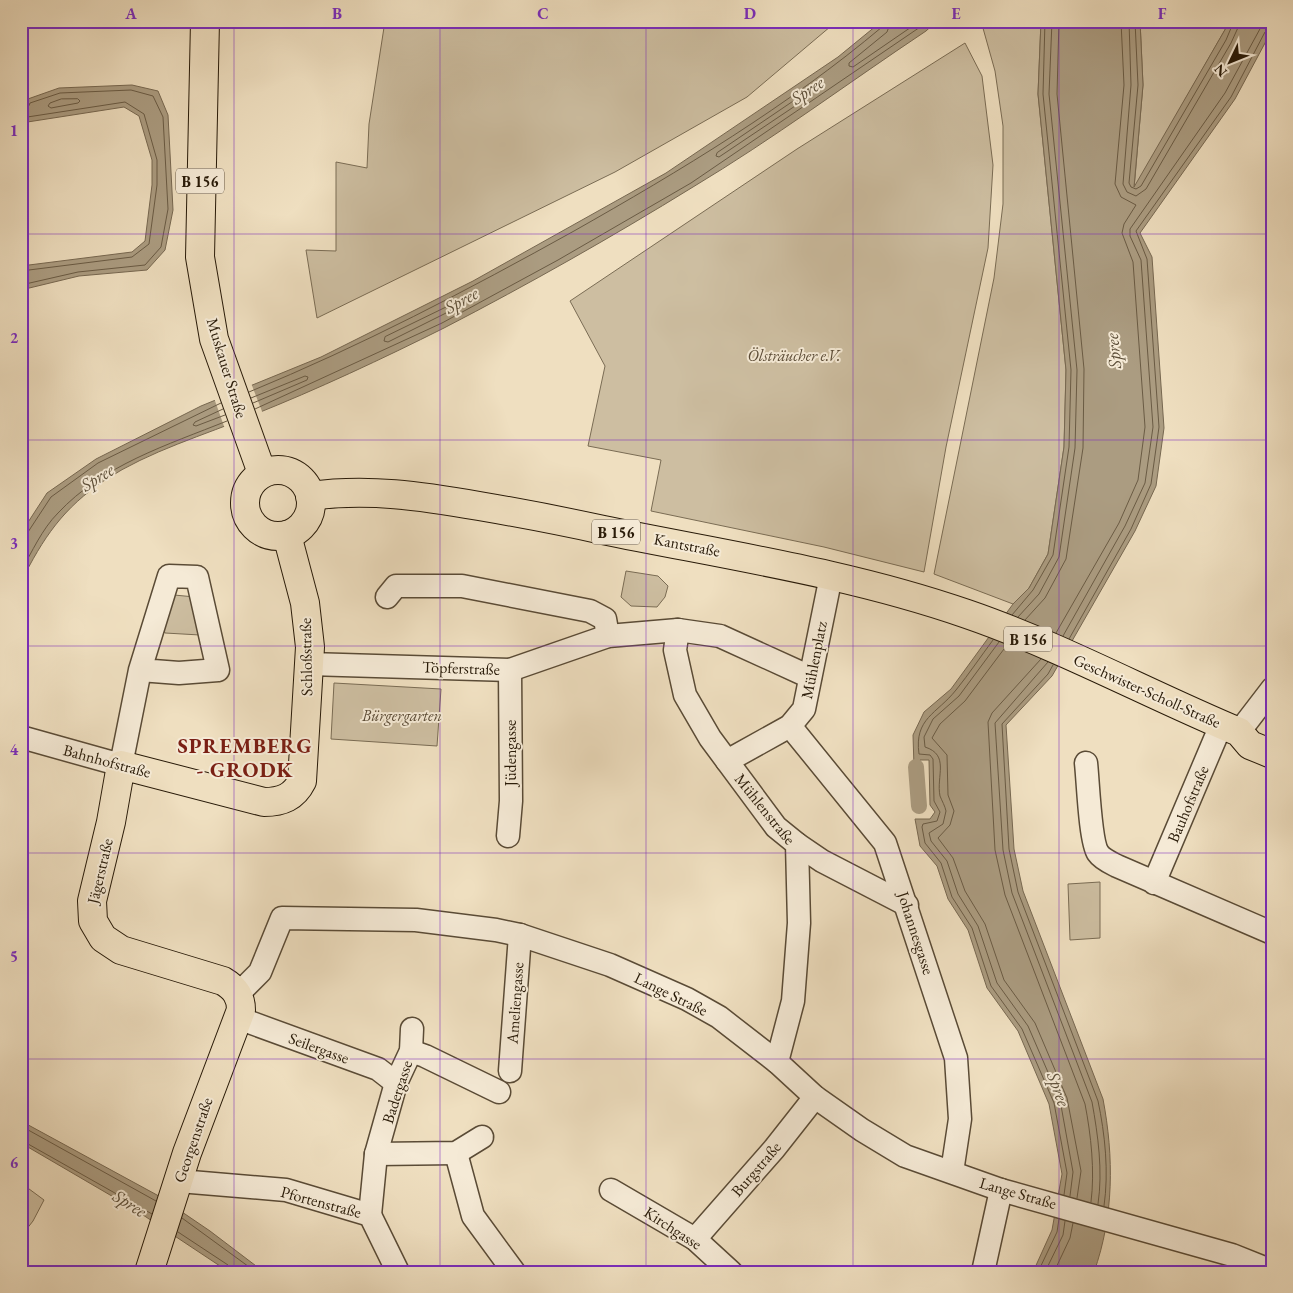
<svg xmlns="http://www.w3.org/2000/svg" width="1293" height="1293" font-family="'EB Garamond',serif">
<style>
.green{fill:#cdbea1;stroke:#7a6c54}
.water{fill:#ab9c81;stroke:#776851}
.pier{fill:#efdfc0}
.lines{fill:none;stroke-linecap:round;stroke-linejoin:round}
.shore{stroke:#6a5b44;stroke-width:1}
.canal{stroke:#ab9c81;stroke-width:16}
.minor-casing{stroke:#5a4b36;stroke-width:25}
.major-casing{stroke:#281a08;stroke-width:30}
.minor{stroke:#f5ead6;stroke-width:22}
.major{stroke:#efdfc0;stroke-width:28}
.grid{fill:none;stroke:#7b2cbf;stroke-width:1;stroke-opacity:0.55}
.labels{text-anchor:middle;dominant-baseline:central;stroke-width:4;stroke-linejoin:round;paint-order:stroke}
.shield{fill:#f5ead6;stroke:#665846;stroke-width:1}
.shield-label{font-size:15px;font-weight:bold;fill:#281a08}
.park-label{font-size:16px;font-style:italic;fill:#5a4b36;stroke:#f5ead6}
.street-label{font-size:16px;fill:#281a08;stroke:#f5ead6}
.water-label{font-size:18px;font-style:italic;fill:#5c4e38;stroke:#f5ead6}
.district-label{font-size:21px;font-weight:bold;letter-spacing:1px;fill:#7a1f14;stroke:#f5ead6}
.neatline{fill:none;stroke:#7b2cbf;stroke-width:2}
.grid-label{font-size:16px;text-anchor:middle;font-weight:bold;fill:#7b2cbf}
</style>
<rect width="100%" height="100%" fill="#efdfc0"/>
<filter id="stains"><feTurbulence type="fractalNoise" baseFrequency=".004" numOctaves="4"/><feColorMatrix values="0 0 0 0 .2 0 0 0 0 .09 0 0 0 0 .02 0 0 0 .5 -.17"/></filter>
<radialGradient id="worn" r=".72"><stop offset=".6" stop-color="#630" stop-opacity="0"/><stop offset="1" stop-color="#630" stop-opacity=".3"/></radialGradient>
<g class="green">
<path d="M 385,21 L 837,21 L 747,97 L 615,172 L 317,318 L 306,250 L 336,251 L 336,162 L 367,168 L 369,124 Z"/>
<path d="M 981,21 L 1041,21 L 1038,94 L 1066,370 L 1064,447 L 1048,554 L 1029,588 L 1013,604 L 934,574 L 994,278 L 1003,204 L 1003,126 L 995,71 Z"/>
<path d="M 1140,21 L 1230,21 L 1134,189 L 1143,85 Z"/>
<path d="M 965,43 L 982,76 L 993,165 L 988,248 L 946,447 L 924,572 L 824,547 L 651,511 L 661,460 L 588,446 L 605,366 L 570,301 L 797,149 Z"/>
<path d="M 626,571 L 658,576 L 668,586 L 665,597 L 657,607 L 631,606 L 621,597 Z"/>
<path d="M 174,595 L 195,597 L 200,635 L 165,633 L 163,628 Z"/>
<path d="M 334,683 L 441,689 L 437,746 L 331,739 Z"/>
<path d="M 1100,882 L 1100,938 L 1070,940 L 1068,884 Z"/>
<path d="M 21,1183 L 44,1200 L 33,1221 L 22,1235 Z"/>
</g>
<g class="water">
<path d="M 882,21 L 937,21 L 926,31 C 848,83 773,139 693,187 C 612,237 529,284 444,328 C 382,359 318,389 253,415 C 205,435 149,451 105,480 C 63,508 43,538 21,582 L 21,533 L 47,493 L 96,459 L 201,406 L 321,357 L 473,281 L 666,173 L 838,57 Z"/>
<path d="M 1041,21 L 1140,21 L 1143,85 L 1134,187 L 1230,21 L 1272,21 L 1272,30 L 1235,99 L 1140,233 L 1152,257 L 1164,428 L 1156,486 L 1135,531 L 1052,676 L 1006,725 L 1014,849 L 1023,891 L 1103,1099 C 1114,1157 1114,1216 1094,1272 L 1033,1272 L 1052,1230 L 1062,1174 L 1049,1104 L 1018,1031 L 987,988 L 968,930 L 948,899 L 937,866 L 920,846 L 915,819 L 930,819 L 935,812 L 930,805 L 929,760 L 920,760 L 918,767 L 914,767 L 913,735 L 924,712 L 951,689 L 1013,604 L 1029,588 L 1048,554 L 1064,447 L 1066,370 L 1038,94 Z"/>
<path d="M 132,85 L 158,91 L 168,115 L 173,210 L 165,250 L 147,270 L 79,276 L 21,290 L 21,266 L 132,252 L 145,241 L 152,185 L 152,160 L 139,116 L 124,107 L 21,123 L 25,100 L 59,88 Z"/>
<path d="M 21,1121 L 157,1195 L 210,1231 L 264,1272 L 229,1272 L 134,1209 L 21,1143 Z"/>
</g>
<path class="pier" d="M 251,383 L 263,414 L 225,429 L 214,398 Z"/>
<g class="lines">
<g class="shore">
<path d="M 891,21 L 887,32 L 849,63 L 849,66 L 853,67 L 920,21"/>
<path d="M 1129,21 L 1131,85 L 1123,184 L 1127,192 L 1136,196 L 1146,189 L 1231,43 L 1241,21"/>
<path d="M 1135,21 L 1138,85 L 1129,183 L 1131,187 L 1136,189 L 1141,186 L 1226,40 L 1234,21"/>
<path d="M 801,96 L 805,96 L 804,100 L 719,157 L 716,156 L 717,153 Z"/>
<path d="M 78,99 L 80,101 L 78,103 L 51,108 L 48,106 L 50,103 L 61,99 Z"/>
<path d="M 21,111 L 27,110 L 30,103 L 60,93 L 131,90 L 153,96 L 163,117 L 168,209 L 161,247 L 145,265 L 78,272 L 21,285"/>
<path d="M 21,118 L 125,102 L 144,114 L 157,160 L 157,185 L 149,244 L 132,257 L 21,271"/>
<path d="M 459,301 L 462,302 L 462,305 L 388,342 L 384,341 L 385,337 Z"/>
<path d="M 249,392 C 361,346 468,290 574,231 C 680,171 788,106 882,27 L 884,21"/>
<path d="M 251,398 L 305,376 L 308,377 L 307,380 L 253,403"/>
<path d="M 223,409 L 195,422 L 193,425 L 196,426 L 225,415"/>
<path d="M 255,409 L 442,323 L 558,260 L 691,183 L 929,21"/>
<path d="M 21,535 L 28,532 L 51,497 L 98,463 L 221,403"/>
<path d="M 21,571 C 32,552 42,529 58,513 C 103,465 167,445 227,421"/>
<path d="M 1012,615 L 1033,590 L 1053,555 L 1069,447 L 1071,370 L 1043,94 L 1045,21"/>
<path d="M 1018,617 L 1039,594 L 1059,557 L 1075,448 L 1077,370 L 1049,94 L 1052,21"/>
<path d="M 1025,620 L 1045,598 L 1066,559 L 1083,448 L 1084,369 L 1057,94 L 1059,21"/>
<path d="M 1056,633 L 1119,523 L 1138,480 L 1145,427 L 1133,262 L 1122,233 L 1124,224 L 1136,205 L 1121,197 L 1115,184 L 1124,85 L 1121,21"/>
<path d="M 1063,636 L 1125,526 L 1145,483 L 1153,427 L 1141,260 L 1130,236 L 1130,229 L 1225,93 L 1261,27 L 1272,22"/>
<path d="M 1069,639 L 1131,529 L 1151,484 L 1159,427 L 1147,259 L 1136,231 L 1231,97 L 1265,32 L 1272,29"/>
<path d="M 993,640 C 981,656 969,674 956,690 C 937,714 914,718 919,754 L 930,755 L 933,759 L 934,801 L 940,812 L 937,821 L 923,824 L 922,827 L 925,843 L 941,863 L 952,897 L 972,928 L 991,986 L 1022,1029 L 1054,1103 L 1067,1173 L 1064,1195"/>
<path d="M 999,642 L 959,696 L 933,719 L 924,737 L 925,747 C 950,755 936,776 940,796 C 942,801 945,806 946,811 L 943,824 L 929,833 L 931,841 L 947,861 L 958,894 L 978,926 L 997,983 L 1028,1026 L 1060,1100 L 1073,1172 L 1070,1196"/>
<path d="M 1007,645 L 965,701 L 940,724 L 932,738 L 947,755 L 948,795 L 954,811 L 950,825 L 938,838 L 953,858 L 965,891 L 985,924 L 1004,980 L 1035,1023 L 1067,1098 L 1081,1171 L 1077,1198"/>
<path d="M 1041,659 L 992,713 L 988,722 L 995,850 L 1005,895 L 1085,1104 C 1091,1135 1095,1171 1091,1202"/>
<path d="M 1048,662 L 995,723 L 1003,850 L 1012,893 L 1092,1102 C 1098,1135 1103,1171 1098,1204"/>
<path d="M 1053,665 L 1048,674 L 1002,724 L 1009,849 L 1018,892 L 1098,1101 C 1105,1134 1109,1172 1104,1206"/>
<path d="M 21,1126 L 156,1201"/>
<path d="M 21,1140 L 152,1214"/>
<path d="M 182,1218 L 256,1272"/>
<path d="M 178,1232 L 228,1265 L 231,1272"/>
<path d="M 1038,1272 L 1057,1232 L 1059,1219"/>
<path d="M 1045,1272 L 1063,1235 L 1065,1221"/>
<path d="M 1054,1272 L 1070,1238 L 1073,1223"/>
</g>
<path class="canal" d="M 916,767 L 919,806"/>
<g class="minor-casing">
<g id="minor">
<path d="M 387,597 L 396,586 L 462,586 L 590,611 L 605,619 L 608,636"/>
<path d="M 678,630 L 675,650 L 685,695 L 710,738 L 776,827 L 797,844 L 799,923 L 793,1001 L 777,1062"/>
<path d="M 309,664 L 510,670 L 608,636 L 678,630 L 720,636 L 810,677"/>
<path d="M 790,726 L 885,843 L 956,1058 L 960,1119 L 952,1172"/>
<path d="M 1239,732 L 1272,689"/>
<path d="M 21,737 L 121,765 L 140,670 L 169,576 L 197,577 L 218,670 L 179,673 L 140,670"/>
<path d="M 727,761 L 790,726 L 804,709 L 831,576"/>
<path d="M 1086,763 C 1088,780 1090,841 1098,853 C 1102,859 1111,863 1117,866 L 1272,933"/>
<path d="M 508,836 L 511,801 L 510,670"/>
<path d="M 797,844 L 822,861 L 907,905"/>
<path d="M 1154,883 L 1221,725"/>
<path d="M 238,994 L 260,972 L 282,918 L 416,920 L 496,930 L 520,935 L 610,965 L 687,999 L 719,1017 L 777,1062 L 815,1097 L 862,1130 L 905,1156 L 1001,1190 L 1232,1255 L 1272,1271"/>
<path d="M 238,1018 L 378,1069 L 396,1083"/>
<path d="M 411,1051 L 425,1056 L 499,1092"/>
<path d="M 510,1071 L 520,935"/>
<path d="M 456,1153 L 473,1216 L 514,1272"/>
<path d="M 376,1154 L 456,1153 L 482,1137"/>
<path d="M 179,1181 L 286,1190 L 370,1215 L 398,1272"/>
<path d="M 611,1190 L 695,1239 L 731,1272"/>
<path d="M 370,1215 L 376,1154 L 396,1083 L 411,1051 L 412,1029"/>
<path d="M 695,1239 L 774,1149 L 815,1097"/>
<path d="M 983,1272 L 1001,1190"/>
</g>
</g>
<g class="major-casing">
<g id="major">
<path d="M 205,21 L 200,257 L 214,339 L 262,473"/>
<circle cx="278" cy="503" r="33"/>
<path d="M 310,496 C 368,488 422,496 479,506 C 520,513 562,521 603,530 C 725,555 849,573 967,614 C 1060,646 1148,694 1239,732 L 1250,745 L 1272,754"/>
<path d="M 149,1272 L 187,1153 L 241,1010 C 241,996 235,988 223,981 L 121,950 L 103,938 L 93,921 L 92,901 L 111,822 L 121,765 L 264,802 C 282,802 294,797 302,781 L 310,647 L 305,603 L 287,535"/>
</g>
</g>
<use href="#minor" class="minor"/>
<use href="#major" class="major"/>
</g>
<path class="grid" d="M 234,21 L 234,1272M 440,21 L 440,1272M 646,21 L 646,1272M 853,21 L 853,1272M 1059,21 L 1059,1272M 21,234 L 1272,234M 21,440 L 1272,440M 21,646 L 1272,646M 21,853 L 1272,853M 21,1059 L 1272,1059"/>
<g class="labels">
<g class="shield">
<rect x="176" y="168.5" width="48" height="25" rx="4"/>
<rect x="592" y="519.5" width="48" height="25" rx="4"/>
<rect x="1004" y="626.5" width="48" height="25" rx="4"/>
</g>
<g class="shield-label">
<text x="200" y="181">B 156</text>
<text x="616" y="532">B 156</text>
<text x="1028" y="639">B 156</text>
</g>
<g class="park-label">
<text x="794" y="355">Ölsträucher e.V.</text>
<text x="402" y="715">Bürgergarten</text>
</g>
<g class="street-label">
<text transform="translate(227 368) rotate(73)">Muskauer Straße</text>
<text transform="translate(687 545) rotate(11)">Kantstraße</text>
<text transform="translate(306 657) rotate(-91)">Schloßstraße</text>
<text transform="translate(814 660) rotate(-79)">Mühlenplatz</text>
<text transform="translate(461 668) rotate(2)">Töpferstraße</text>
<text transform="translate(1147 691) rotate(24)">Geschwister-Scholl-Straße</text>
<text transform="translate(510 753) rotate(-90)">Jüdengasse</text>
<text transform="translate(107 761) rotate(15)">Bahnhofstraße</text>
<text transform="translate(1188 804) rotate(-67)">Bauhofstraße</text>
<text transform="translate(765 809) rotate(51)">Mühlenstraße</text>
<text transform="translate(100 871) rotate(-77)">Jägerstraße</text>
<text transform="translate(916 933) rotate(72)">Johannesgasse</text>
<text transform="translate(671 994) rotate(26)">Lange Straße</text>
<text transform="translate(515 1003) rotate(-86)">Ameliengasse</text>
<text transform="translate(319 1048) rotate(20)">Seilergasse</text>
<text transform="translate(397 1092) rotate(-72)">Badergasse</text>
<text transform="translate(193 1140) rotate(-71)">Georgenstraße</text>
<text transform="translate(756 1169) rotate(-49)">Burgstraße</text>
<text transform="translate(1018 1193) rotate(16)">Lange Straße</text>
<text transform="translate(321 1202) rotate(15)">Pfortenstraße</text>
<text transform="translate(673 1228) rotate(33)">Kirchgasse</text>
</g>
<g class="water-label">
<text transform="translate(807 90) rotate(-34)">Spree</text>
<text transform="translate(461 300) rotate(-29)">Spree</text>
<text transform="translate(1113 351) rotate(-96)">Spree</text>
<text transform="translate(97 477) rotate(-32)">Spree</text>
<text transform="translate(1059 1089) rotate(70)">Spree</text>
<text transform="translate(130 1203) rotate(32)">Spree</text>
</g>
<g class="district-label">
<text x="245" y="745">SPREMBERG<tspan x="245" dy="24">- GRODK</tspan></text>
</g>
</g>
<rect width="1293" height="1293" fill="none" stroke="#efdfc0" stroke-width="55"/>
<g transform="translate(1230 62) rotate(227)" stroke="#f5ead6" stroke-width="4" paint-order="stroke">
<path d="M0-4L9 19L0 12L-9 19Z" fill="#281a08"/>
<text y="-8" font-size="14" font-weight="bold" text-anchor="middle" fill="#281a08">N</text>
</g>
<rect x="28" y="28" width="1238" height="1238" class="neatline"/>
<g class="grid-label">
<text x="131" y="19">A</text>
<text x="337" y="19">B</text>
<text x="543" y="19">C</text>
<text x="750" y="19">D</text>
<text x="956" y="19">E</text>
<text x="1162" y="19">F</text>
<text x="14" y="136">1</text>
<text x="14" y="343">2</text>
<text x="14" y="549">3</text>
<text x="14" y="755">4</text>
<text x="14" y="962">5</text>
<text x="14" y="1168">6</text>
</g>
<rect width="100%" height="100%" filter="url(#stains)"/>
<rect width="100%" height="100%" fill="url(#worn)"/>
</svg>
